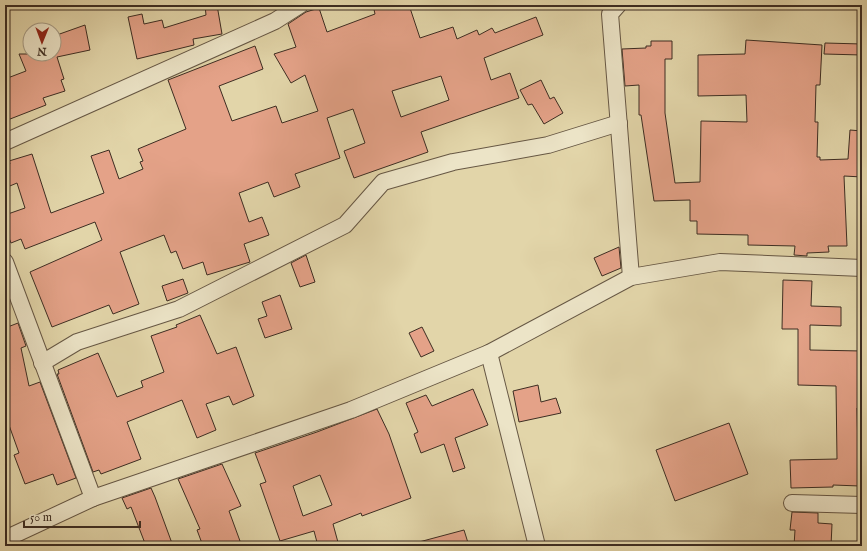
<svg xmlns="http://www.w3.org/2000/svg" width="867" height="551" font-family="'IM FELL English',serif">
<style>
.building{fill:#e4a288;stroke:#3d2d22;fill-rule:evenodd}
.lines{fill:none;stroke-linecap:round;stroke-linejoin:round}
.street-casing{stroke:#665744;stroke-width:18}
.street{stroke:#ece4c7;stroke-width:16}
</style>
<rect width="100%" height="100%" fill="#e2d5a9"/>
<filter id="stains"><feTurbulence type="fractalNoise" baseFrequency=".005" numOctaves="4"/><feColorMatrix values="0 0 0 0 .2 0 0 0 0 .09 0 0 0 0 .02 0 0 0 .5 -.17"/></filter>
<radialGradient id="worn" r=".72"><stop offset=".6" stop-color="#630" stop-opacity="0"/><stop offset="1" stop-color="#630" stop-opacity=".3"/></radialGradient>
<g class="building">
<path d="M 205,5 L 217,5 L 222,34 L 193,39 L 194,45 L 137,59 L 128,17 L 142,14 L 144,24 L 162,20 L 164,28 L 206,15 Z"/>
<path d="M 373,5 L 409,5 L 420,38 L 453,27 L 457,39 L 477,30 L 479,35 L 492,28 L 495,33 L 536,17 L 543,35 L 484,58 L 491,80 L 510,73 L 519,98 L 421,132 L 428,152 L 354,178 L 344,151 L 365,143 L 353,109 L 327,118 L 340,158 L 295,174 L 300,187 L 274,197 L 268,182 L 239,193 L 249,222 L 262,217 L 269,235 L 244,244 L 250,262 L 207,275 L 203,262 L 183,269 L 176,251 L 171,253 L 164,235 L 120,252 L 139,304 L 113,314 L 109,305 L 52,327 L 30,272 L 102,240 L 95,222 L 25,249 L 21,239 L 11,243 L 5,228 L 5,215 L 25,208 L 17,183 L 5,188 L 5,166 L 10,164 L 9,161 L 32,154 L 51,213 L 104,193 L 91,156 L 109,150 L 119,179 L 143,169 L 140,162 L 143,161 L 138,149 L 186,129 L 168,80 L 255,46 L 263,69 L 219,86 L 232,121 L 276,106 L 282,123 L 318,111 L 305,75 L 291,83 L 274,54 L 296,47 L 288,24 L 306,12 L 319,8 L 327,32 L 375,14 ZM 441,76 L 449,100 L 401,117 L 392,91 Z"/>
<path d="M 85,25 L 90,50 L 57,57 L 64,79 L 61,80 L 65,91 L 43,98 L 46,105 L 5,121 L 5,79 L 26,71 L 19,54 L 54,54 L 54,36 Z"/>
<path d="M 746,40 L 822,45 L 820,85 L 816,85 L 815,122 L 818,122 L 817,157 L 820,157 L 820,160 L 848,159 L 850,130 L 862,131 L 862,177 L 844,176 L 847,246 L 828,246 L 829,252 L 807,253 L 807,256 L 794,255 L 795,246 L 748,245 L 748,235 L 697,234 L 697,221 L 690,221 L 690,200 L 654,201 L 641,115 L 639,115 L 639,85 L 625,86 L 622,49 L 646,48 L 646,46 L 651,46 L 651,41 L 672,41 L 672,59 L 665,59 L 665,113 L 675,183 L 700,182 L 701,121 L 747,122 L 746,95 L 698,96 L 698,55 L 745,54 Z"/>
<path d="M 825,43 L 862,44 L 862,55 L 824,54 Z"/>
<path d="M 541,80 L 550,99 L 554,97 L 563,113 L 544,124 L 532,104 L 528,105 L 520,90 Z"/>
<path d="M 619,247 L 621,268 L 602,276 L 594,258 Z"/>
<path d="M 306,255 L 315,282 L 300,287 L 291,263 Z"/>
<path d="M 183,279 L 188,293 L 167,301 L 162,286 Z"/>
<path d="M 783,280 L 812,281 L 811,306 L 841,307 L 841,326 L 810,325 L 810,350 L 862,351 L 860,408 L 857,408 L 858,454 L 861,454 L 860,486 L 833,485 L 833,487 L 791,488 L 790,460 L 837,459 L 836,386 L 798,385 L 798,329 L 782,329 Z"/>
<path d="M 280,295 L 292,329 L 265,338 L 258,319 L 267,316 L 262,302 Z"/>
<path d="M 200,315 L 217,354 L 236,347 L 254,396 L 233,405 L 229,396 L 206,404 L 216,430 L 197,438 L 182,400 L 127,422 L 141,459 L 101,474 L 99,470 L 93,472 L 57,374 L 59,374 L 58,370 L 98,353 L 117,397 L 143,387 L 141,381 L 164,372 L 151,336 L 177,327 L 176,325 Z"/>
<path d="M 18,323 L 26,346 L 21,348 L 29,386 L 40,382 L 76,478 L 57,485 L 53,474 L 25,484 L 14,455 L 19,453 L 5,414 L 5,328 Z"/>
<path d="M 422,327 L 434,351 L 421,357 L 409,333 Z"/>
<path d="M 538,385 L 541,402 L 556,398 L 561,413 L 519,422 L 513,391 Z"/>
<path d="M 473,389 L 488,425 L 455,438 L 465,468 L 453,472 L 444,444 L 421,453 L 414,434 L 418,432 L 406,403 L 426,395 L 432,406 Z"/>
<path d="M 377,409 L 389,434 L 411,498 L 362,516 L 361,513 L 333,524 L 339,546 L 318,546 L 314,531 L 280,541 L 260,484 L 266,482 L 255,453 L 317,432 ZM 320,475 L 332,505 L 303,516 L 293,486 Z"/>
<path d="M 729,423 L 748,474 L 675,501 L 656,450 Z"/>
<path d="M 222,464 L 241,506 L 229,511 L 240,541 L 226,546 L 203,546 L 197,530 L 200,529 L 178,479 Z"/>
<path d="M 151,488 L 155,497 L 173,546 L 146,546 L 131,507 L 127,509 L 122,498 Z"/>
<path d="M 792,512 L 818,513 L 818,523 L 832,524 L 831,546 L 794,546 L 795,530 L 790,530 Z"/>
<path d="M 464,530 L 469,546 L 420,546 L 419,542 Z"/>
</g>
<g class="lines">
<g class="street-casing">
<g id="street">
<path d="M 618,5 L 610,14 L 631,277"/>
<path d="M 5,142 L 275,21 L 300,5"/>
<path d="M 5,262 L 93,498"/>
<path d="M 489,353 L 537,546"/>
<path d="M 42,363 L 77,342 L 179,309 L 345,225 L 383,182 L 453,162 L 548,145 L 619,123"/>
<path d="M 792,503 L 862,505"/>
<path d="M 5,539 L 93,498 L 351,410 L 489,353 L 631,277 L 720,262 L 862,268"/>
</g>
</g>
<use href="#street" class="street"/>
</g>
<rect width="867" height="551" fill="none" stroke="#e2d5a9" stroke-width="20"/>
<rect x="6" y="6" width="855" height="539" fill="none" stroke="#3d2d22" stroke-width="2"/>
<rect x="10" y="10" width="847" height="531" fill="none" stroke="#3d2d22"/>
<g transform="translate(42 42) rotate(181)"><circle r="19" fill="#ece4c7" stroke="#a69b85"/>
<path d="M0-3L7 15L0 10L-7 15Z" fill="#8f2418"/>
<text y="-6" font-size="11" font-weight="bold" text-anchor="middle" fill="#3d2d22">N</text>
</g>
<path d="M24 521v6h116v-6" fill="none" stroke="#3d2d22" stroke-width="2"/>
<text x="30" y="521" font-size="12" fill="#3d2d22" stroke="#ece4c7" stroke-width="3" paint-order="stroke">50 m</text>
<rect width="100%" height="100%" filter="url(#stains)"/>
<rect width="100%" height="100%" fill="url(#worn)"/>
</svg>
